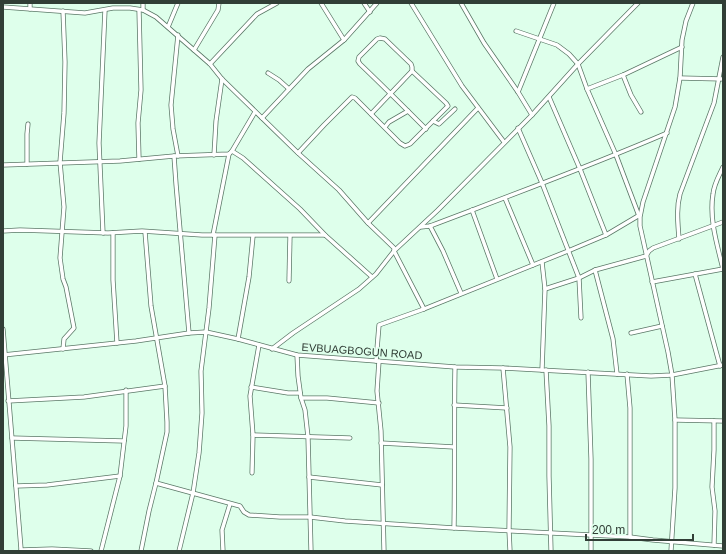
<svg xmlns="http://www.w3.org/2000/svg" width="726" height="554" font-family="Helvetica,sans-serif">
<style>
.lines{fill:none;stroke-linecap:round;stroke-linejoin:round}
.minor-casing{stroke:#5b7867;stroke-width:5}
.minor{stroke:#fff;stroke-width:3.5}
.labels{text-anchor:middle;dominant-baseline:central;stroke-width:3;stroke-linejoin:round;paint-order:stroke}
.street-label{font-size:11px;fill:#313e36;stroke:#deffeb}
</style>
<rect width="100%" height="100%" fill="#deffeb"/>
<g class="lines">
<g class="minor-casing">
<g id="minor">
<path d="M 321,3 L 344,40"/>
<path d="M 364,3 L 370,12"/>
<path d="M 411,3 L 462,86 L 504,142"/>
<path d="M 461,3 L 484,43 L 518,92 L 532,115"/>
<path d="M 3,7 L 85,13 L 113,8 L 130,8 L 143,10 L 156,17 L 210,64 L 222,79 L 298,153 L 339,190 L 368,223 L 394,248 L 394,251 L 376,274 L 359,289 L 293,333 L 272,349"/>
<path d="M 30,9 L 30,3"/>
<path d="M 143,10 L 143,3"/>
<path d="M 63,11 L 65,62 L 64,113 L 60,162 L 64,207 L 60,258 L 63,279 L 66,287 L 74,328 L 64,339 L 63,349"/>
<path d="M 168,27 L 178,3"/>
<path d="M 516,31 L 557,45 L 569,54 L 578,64 L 587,89 L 616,155 L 639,216"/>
<path d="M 178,35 L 171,105 L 173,129 L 178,156"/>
<path d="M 194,50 L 218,10 L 219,3"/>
<path d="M 210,64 L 257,14 L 277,3"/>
<path d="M 268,73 L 279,80 L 289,89"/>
<path d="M 623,75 L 631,95 L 641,112"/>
<path d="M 680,78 L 723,79"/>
<path d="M 587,89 L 623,75 L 682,47"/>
<path d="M 518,92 L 554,3"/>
<path d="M 549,97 L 580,169 L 606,235"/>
<path d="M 371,114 L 390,94 L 393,91 L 412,71 L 412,67 L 411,64 L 385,39 L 380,38 L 377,39 L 359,57 L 358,61 L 360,64 C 382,85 404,107 426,129"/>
<path d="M 262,118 L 308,69 L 344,40 L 377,3"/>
<path d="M 433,121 L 439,124 L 455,109"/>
<path d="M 385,127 L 389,122 L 408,111"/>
<path d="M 518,128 L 542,183 L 579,278 L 581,318"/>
<path d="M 232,151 L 255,112"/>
<path d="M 298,153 L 324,125 L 352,97 L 355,98 L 400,143 L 405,146 L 410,144 L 448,106 L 446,103 L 412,71"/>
<path d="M 214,155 L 216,121 L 222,79"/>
<path d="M 174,156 L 176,184 L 189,333"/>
<path d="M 139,159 L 138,123 L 141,90 L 139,10"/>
<path d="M 27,164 L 27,134 L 28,124"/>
<path d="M 3,165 L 120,161 L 174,156 L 229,154 L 232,151 L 243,158 L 300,209 L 325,235"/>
<path d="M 505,198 L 533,265"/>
<path d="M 472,210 L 497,279"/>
<path d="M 368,223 L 478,108"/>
<path d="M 430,226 L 443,251 L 461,293"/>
<path d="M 421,227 L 430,226 C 509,196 588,167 667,133"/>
<path d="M 3,231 L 20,230 L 108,233 L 142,231 L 202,235 L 325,235 L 372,277"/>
<path d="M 145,232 L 151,306 L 165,386 L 167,422 L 167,432 L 156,483 L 240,506 L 244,512 L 249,515 L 280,517 L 310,517 L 345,521 L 454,528 L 630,537 L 653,540 L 723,546"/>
<path d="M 103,233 L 99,143 L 105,10"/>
<path d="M 113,233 L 113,280 L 117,343"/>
<path d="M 213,235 L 229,154"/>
<path d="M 679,239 C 678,224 676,209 680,194 L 714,103 L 723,57"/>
<path d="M 542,262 L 545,289 L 542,370"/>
<path d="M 723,269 C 717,244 709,219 713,194 C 714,184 719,176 723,167"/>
<path d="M 595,270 L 613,339 L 617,374"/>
<path d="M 695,274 L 720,366"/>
<path d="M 289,281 L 290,236"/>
<path d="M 652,282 L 723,269"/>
<path d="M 545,289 L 579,278 L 595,270 L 646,256 L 649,251 L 653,248 L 723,222"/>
<path d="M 424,309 L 394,251 L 438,210 L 532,115 L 578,64 L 638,3"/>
<path d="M 3,329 L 21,549"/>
<path d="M 631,333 L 662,326"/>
<path d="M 238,339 L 249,277 L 253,236"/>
<path d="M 3,355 L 136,341 L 189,333 L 206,332 L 238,339 L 297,355 L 455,367 L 503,368 L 651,376 L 672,375 L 723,365"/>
<path d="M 297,355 L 298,376 L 301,398 L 305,410 L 308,437 L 311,551"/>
<path d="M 376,361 L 379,325 L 424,309 L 568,251 L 606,235 L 638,216"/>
<path d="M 379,361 L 377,391 L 381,431 L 384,551"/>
<path d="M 503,368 L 510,447 L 509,530 L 510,551"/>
<path d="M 546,370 L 549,426 L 549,476 L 551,551"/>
<path d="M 588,372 L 591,459 L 591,551"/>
<path d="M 627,374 L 630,408 L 630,537"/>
<path d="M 251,387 L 288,393 L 300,393"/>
<path d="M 301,398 L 327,398 L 379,403"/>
<path d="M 8,401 L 84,397 L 165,386"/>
<path d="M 454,405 L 507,408"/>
<path d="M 675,420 L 723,421"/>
<path d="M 253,435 L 250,396 L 259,345"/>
<path d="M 12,438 L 124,441"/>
<path d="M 381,443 L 454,447"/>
<path d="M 252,473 L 253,435 L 350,438"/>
<path d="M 309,477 L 382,485"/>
<path d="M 16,486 L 47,485 L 120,476"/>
<path d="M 454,528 C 455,474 454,421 455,367"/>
<path d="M 714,545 L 715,511 L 712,487 L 714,450 L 714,421"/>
<path d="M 21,550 L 52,549 L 91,551"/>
<path d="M 101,551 L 120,476 L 126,426 L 126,390"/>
<path d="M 141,551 L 149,511 L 156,483"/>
<path d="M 179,551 L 193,493 L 199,453 L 202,413 L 201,371 L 209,308 L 215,235"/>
<path d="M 223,551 L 222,530 L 230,504"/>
<path d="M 671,551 L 675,488 L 675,420 L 672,375 L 668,352 L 640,226 L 640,217 L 643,202 L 675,107 L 680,78 L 682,40 L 686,21 L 693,3"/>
</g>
</g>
<use href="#minor" class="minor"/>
</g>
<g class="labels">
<g class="street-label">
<text transform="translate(362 351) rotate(4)">EVBUAGBOGUN ROAD</text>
</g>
</g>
<rect width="726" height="554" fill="none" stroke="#313e36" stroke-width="8"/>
<path d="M586 534v6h107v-6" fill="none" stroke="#313e36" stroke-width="2"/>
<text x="592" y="534" font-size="12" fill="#313e36" stroke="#deffeb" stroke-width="3" paint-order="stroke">200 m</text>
</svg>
